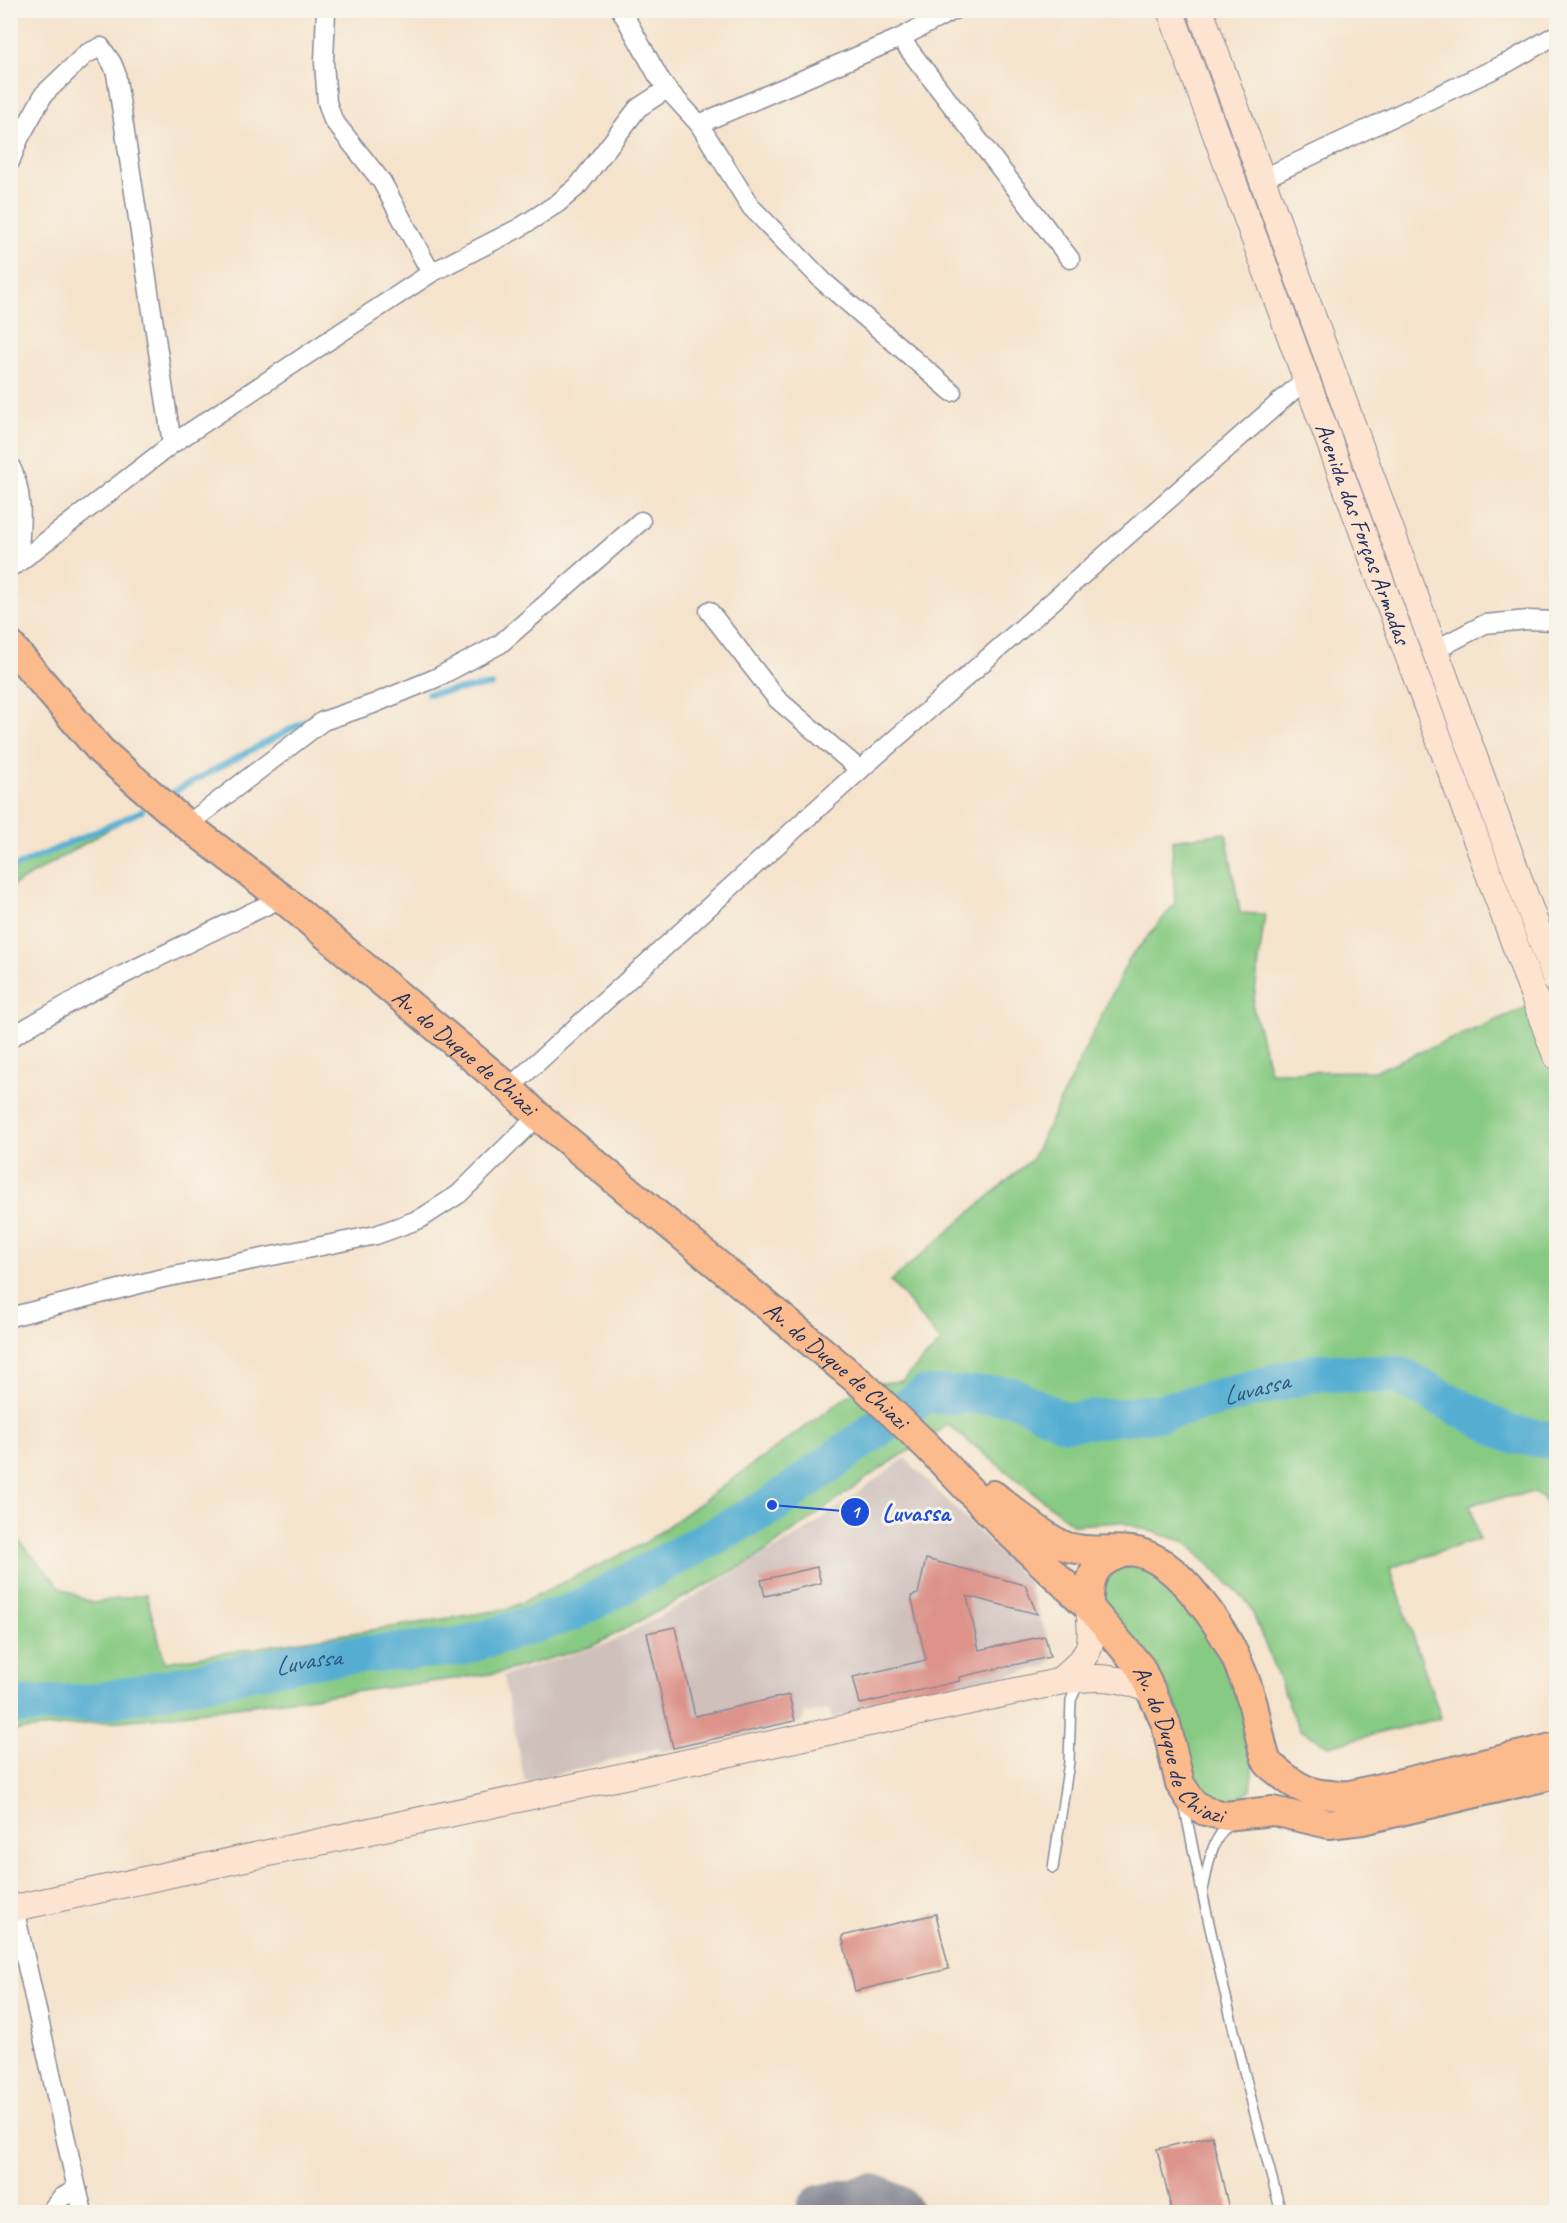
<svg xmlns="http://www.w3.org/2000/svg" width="1567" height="2223" font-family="Caveat,sans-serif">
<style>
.industrial{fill:#cfc0bb}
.green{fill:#87ca83;stroke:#517c70;stroke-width:1.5}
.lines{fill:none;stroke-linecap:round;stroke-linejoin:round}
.stream{stroke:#55aed2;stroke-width:6}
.river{stroke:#55aed2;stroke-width:38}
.taxiway{stroke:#888995;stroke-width:56}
.building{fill:#dd938a}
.lane-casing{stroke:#888995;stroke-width:12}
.street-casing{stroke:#888995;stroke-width:21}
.secondary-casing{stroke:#888995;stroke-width:28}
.primary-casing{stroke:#888995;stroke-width:32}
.lane{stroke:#fff;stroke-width:9}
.street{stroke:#fff;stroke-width:18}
.secondary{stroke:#fde4d1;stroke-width:26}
.primary{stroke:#fbbb8d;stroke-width:28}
.labels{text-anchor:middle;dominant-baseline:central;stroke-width:6;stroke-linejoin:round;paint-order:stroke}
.street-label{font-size:24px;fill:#1b2f5e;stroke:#f7f3e8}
.water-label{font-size:26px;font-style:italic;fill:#2c5581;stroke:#f7f3e8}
.leader{fill:none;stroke:#1d4ed8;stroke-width:2}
.callout-dot{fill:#1d4ed8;stroke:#f7f3e8;stroke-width:2}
.mark-label{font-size:18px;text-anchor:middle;font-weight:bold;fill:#fff}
.callout-label{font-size:26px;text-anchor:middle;font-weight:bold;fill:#1d4ed8;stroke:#f7f3e8;stroke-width:6;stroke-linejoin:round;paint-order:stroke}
</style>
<rect width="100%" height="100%" fill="#f7f3e8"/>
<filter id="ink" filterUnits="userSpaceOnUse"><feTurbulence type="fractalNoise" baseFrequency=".0167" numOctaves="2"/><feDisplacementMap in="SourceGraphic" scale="12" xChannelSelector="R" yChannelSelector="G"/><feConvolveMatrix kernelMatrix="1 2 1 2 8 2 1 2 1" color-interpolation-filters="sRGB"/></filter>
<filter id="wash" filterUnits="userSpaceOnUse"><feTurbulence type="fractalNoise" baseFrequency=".008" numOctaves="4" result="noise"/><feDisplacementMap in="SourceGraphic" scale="24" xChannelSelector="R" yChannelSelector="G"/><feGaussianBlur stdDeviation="1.35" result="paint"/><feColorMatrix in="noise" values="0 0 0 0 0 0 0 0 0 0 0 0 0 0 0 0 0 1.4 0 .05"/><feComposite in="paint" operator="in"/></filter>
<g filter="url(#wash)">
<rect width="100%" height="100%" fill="#f5e3cc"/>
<path class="industrial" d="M 905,1458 L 1028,1582 L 1054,1657 L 1046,1666 L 832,1718 L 829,1710 L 805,1714 L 803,1722 L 660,1752 L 660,1748 L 525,1782 L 503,1676 L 612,1642 L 669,1611 L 802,1533 Z"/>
<g class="green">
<path d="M 128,818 L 11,887 L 11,869 Z"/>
<path d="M 1226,833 L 1240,913 L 1265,914 L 1253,1007 L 1270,1072 L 1375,1071 L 1537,1003 L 1556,1056 L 1556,1511 L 1535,1492 L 1470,1504 L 1479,1539 L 1390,1568 L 1441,1718 L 1328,1746 L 1299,1729 L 1249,1604 L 1186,1542 L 1121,1522 L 1074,1525 L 948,1425 L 871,1475 L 755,1559 L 593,1646 L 499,1673 L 151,1718 L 11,1731 L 10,1531 L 61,1588 L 92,1603 L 146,1594 L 165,1662 L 508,1609 L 643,1544 L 863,1385 L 902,1381 L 941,1342 L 891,1281 L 1032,1159 L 1129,959 L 1175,904 L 1172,840 Z"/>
<path d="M 1125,1561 C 1130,1562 1138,1563 1143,1565 C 1154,1571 1165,1584 1174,1593 C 1219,1642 1260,1721 1251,1789 L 1235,1802 L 1217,1803 L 1201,1795 L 1191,1773 L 1179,1713 L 1169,1690 L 1151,1662 L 1103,1611 L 1100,1580 Z"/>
</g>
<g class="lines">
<g class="stream">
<path d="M 428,694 L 492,685"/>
<path d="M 175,791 L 328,709"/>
<path d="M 10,869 L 142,811"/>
</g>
<path class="river" id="s1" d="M 10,1706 L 97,1702 L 318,1658 L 460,1647 L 573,1612 L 772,1505 L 924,1395 L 1010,1395 L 1066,1422 L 1159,1413 L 1317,1372 L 1398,1375 L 1510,1434 L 1556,1441"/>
<path class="taxiway" d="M 824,2212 L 872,2202 L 894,2212"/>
</g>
<g id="blocks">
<g class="building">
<path d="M 926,1559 L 1025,1585 L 1037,1614 L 967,1596 L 979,1650 L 1045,1636 L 1050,1657 L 959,1677 L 960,1681 L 860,1704 L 853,1677 L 926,1660 L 911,1596 L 918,1594 Z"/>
<path d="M 817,1567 L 821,1583 L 765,1596 L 761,1580 Z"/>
<path d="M 675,1627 L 695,1716 L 789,1695 L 795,1721 L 673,1748 L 647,1633 Z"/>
<path d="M 936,1914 L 949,1969 L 855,1991 L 842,1936 Z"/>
<path d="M 1212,2136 L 1229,2209 L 1213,2212 L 1172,2212 L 1157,2149 Z"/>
</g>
</g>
</g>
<g filter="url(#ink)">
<use href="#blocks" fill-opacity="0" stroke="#888995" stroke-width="1.5"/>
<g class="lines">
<g class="lane-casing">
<g id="lane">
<path d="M 1184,1804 C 1211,1942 1244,2077 1281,2212"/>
<path d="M 1053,1868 L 1069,1762 L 1071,1700 L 1079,1683"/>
<path d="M 1203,1890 C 1209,1864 1210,1840 1231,1822"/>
</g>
</g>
<g class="street-casing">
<g id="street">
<path d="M 326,10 L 324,62 L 327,102 L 333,120 L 382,182 L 431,273"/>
<path d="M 621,10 L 658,76 L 667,89 L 699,124 L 751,207 L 824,282 L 952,392"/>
<path d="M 900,38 L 1070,259"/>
<path d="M 699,124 L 900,38 L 954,10"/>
<path d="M 10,162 L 19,139 L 44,94 L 86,54 L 101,47 L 112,63 L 116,73 L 172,444"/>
<path d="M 1262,179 L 1509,62 L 1556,35"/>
<path d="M 10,465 C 26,496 20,530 18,563 L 12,566"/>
<path d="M 18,563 L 172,444 L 431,273 L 519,228 L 558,203 L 578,186 L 638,108 L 667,89"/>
<path d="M 709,611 L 777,699 L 860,770"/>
<path d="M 1435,650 L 1485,624 L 1528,620 L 1556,621"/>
<path d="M 187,825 L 323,721 L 373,704 L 436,678 L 500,644 L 641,521"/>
<path d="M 10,1038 C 97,984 190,942 282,898"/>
<path d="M 509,1088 L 860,770 L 1306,379"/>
<path d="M 10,1317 L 159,1279 L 376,1235 L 420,1219 L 459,1194 L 538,1116"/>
<path d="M 14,1908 L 77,2189 L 61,2198 L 50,2212"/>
<path d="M 77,2189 L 83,2212"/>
</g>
</g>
<g class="secondary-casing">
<g id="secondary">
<path id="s2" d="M 1170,10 L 1556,1056"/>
<path d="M 1200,10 L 1556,980"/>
<path d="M 1058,1682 C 1092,1652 1093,1652 1089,1607"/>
<path d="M 10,1909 L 1058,1682 C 1095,1676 1119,1675 1153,1692"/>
</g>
</g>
<g class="primary-casing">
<g id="primary">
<path id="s3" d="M 10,645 L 101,751 L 187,825 L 282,898 L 509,1088 L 538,1116 L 863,1385 L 929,1448 L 1009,1532 L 1089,1607 L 1140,1667 L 1166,1724 L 1180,1784 L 1193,1803 L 1205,1811 L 1225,1816 L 1273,1811 L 1329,1824 L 1363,1820 L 1556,1774"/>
<path d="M 993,1495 C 1011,1509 1049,1542 1068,1547 C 1091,1554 1109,1548 1131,1551 C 1159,1554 1183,1579 1200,1601 C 1224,1630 1241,1664 1252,1701 C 1256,1714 1262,1754 1268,1763 C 1271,1767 1278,1771 1282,1775 C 1306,1794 1320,1796 1350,1795 L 1556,1747"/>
<path d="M 1089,1607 C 1088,1575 1094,1561 1126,1552"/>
</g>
</g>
<use href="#lane" class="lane"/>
<use href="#street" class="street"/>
<use href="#secondary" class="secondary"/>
<use href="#primary" class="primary"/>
</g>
</g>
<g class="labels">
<g class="street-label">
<text stroke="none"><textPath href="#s2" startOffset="558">Avenida das Forças Armadas</textPath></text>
<text stroke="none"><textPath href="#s3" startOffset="612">Av. do Duque de Chiazi</textPath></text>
<text stroke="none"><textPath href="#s3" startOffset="1098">Av. do Duque de Chiazi</textPath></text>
<text stroke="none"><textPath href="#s3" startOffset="1617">Av. do Duque de Chiazi</textPath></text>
</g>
<g class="water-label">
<text stroke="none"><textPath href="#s1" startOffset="1328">Luvassa</textPath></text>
<text stroke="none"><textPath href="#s1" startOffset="302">Luvassa</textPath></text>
</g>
</g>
<path class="leader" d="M772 1505L855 1512"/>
<g class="callout-dot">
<circle cx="772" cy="1505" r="6"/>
<circle cx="855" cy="1512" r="15"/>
</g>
<g class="mark-label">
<text x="855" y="1518">1</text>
</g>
<g class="callout-label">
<text x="916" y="1521">Luvassa</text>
</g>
<rect width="1567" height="2223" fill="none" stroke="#f7f3e8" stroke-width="36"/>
</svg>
